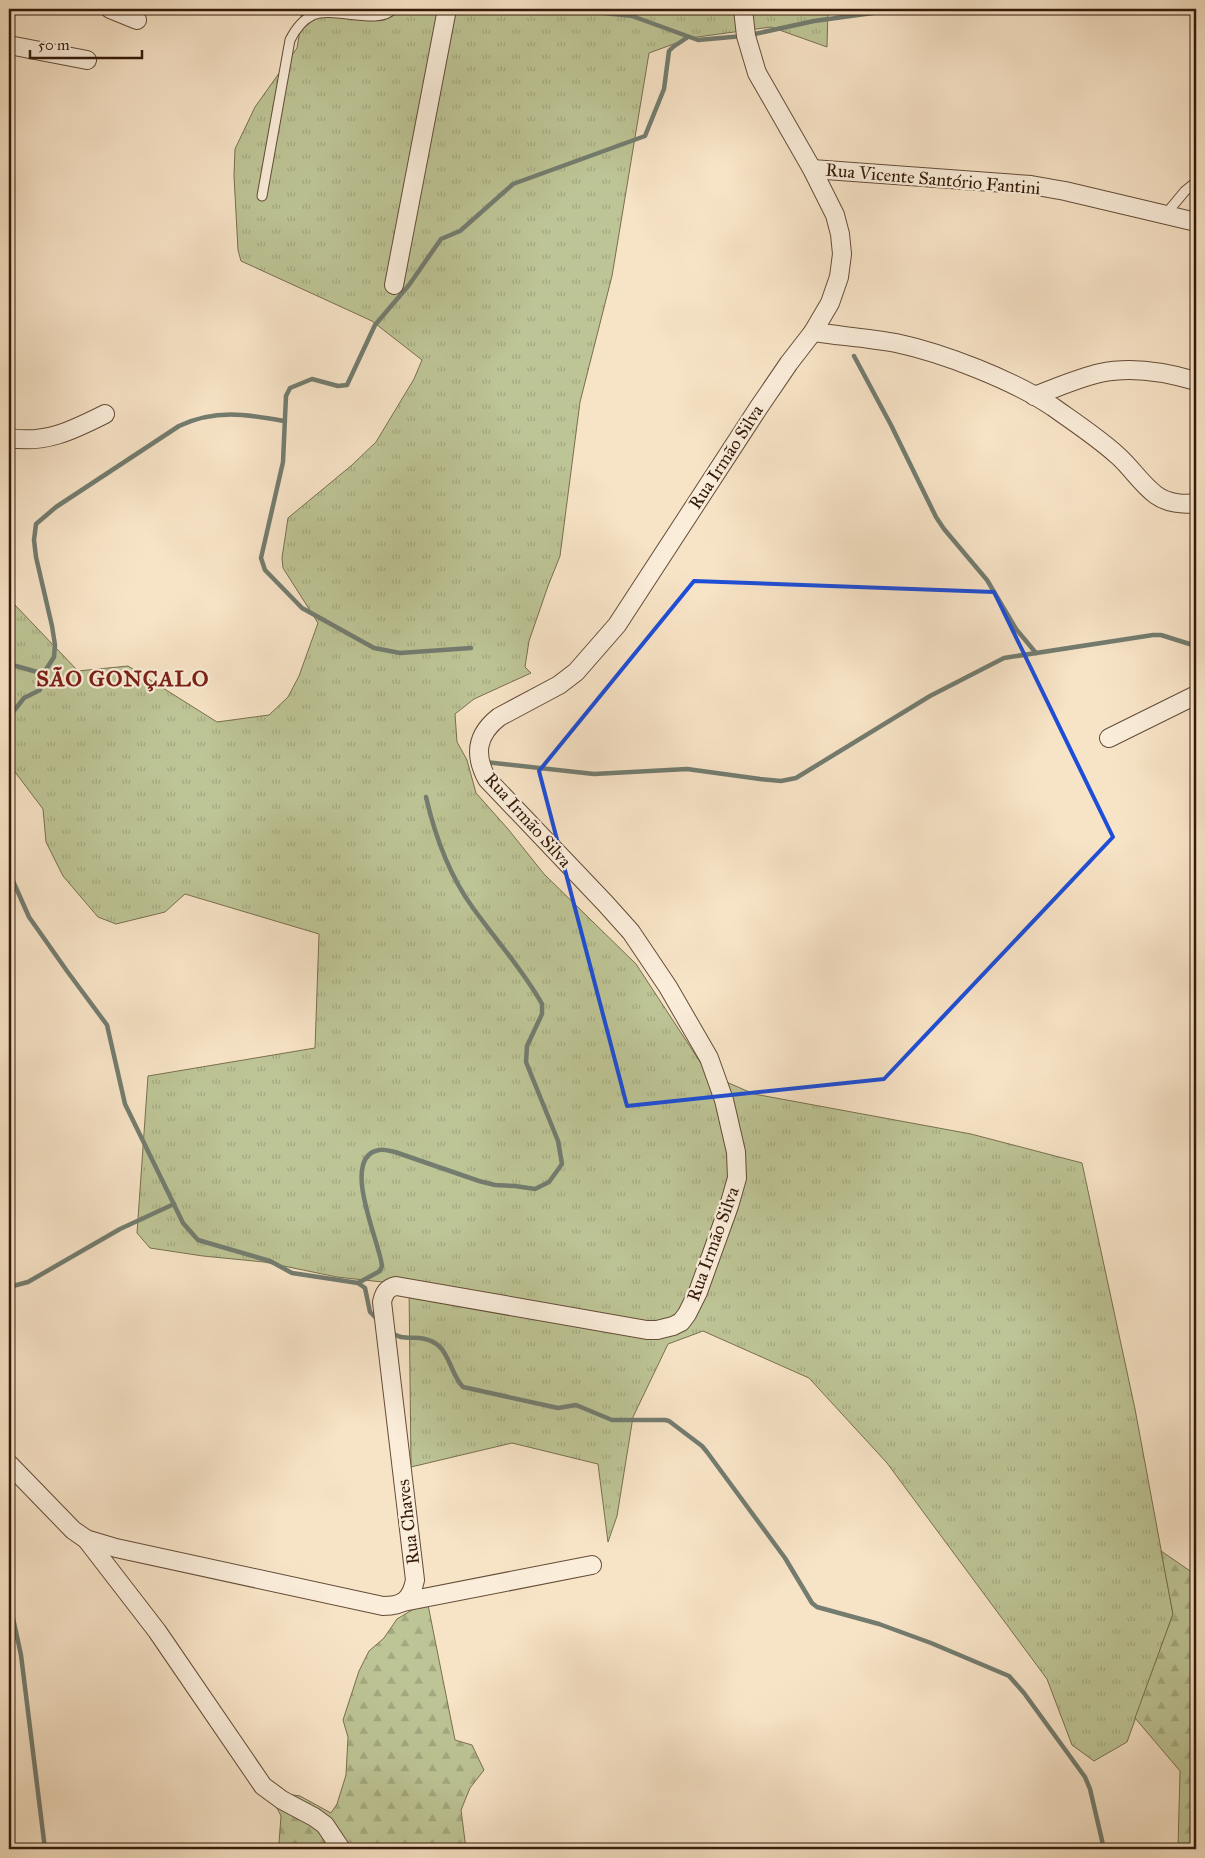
<svg xmlns="http://www.w3.org/2000/svg" width="1205" height="1858" font-family="'IM FELL Great Primer',serif">
<style>
.grass{fill:url(#grass-tufts);stroke:#786f4f}
.forest{fill:url(#forest-firs);stroke:#786f4f}
.lines{fill:none;stroke-linecap:round;stroke-linejoin:round}
.stream{stroke:#737c6f;stroke-width:4.5}
.service-casing{stroke:#654c38;stroke-width:11}
.minor-casing{stroke:#654c38;stroke-width:20}
.service{stroke:#faedda;stroke-width:9}
.minor{stroke:#faedda;stroke-width:18}
.marked{fill:none;stroke:#1d4ed8;stroke-width:4;stroke-linejoin:round}
.labels{text-anchor:middle;dominant-baseline:central;stroke-width:4.5;stroke-linejoin:round;paint-order:stroke}
.street-label{font-size:18px;fill:#341a09;stroke:#faedda}
.district-label{font-size:22px;font-weight:bold;letter-spacing:1px;fill:#7a1f14;stroke:#faedda}
</style>
<defs>
<pattern id="grass-tufts" width="24" height="20" patternUnits="userSpaceOnUse" patternTransform="scale(1.25)"><rect width="24" height="20" fill="#bdc495"/><path d="M3 7l-1-3M5 7V3M7 7l1-3M15 17l-1-3M17 17v-4M19 17l1-3" fill="none" stroke="#a3a87f"/></pattern>
<pattern id="forest-firs" width="22" height="20" patternUnits="userSpaceOnUse" patternTransform="scale(1.25)"><rect width="22" height="20" fill="#bdc495"/><path d="M5 1l3.5 6h-7zM16 11l3.5 6h-7z" fill="#a3a87f"/></pattern>
</defs>
<rect width="100%" height="100%" fill="#f7e3c6"/>
<filter id="stains"><feTurbulence type="fractalNoise" baseFrequency=".004" numOctaves="4"/><feColorMatrix values="0 0 0 0 .2 0 0 0 0 .09 0 0 0 0 .02 0 0 0 .5 -.17"/></filter>
<radialGradient id="worn" r=".72"><stop offset=".6" stop-color="#630" stop-opacity="0"/><stop offset="1" stop-color="#630" stop-opacity=".3"/></radialGradient>
<path class="grass" d="M 299,9 L 828,9 L 827,47 L 771,27 L 690,38 L 649,53 L 612,276 L 580,402 L 560,556 L 548,586 L 529,641 L 525,667 L 531,673 L 474,699 L 455,714 L 457,742 L 467,760 L 476,793 L 508,829 L 544,874 L 636,964 L 708,1074 L 754,1094 L 971,1134 L 1082,1163 L 1135,1409 L 1173,1614 L 1127,1742 L 1094,1761 L 1072,1745 L 1047,1679 L 887,1463 L 809,1378 L 703,1331 L 668,1344 L 633,1417 L 617,1516 L 608,1542 L 598,1464 L 512,1443 L 411,1467 L 409,1285 L 337,1277 L 264,1262 L 203,1256 L 150,1248 L 137,1233 L 148,1076 L 315,1048 L 319,934 L 185,894 L 165,912 L 116,924 L 98,917 L 63,876 L 46,842 L 43,809 L 9,764 L 9,601 L 15,605 L 78,671 L 128,666 L 217,722 L 269,715 L 288,697 L 299,676 L 318,623 L 283,568 L 282,558 L 288,518 L 352,465 L 376,442 L 414,379 L 422,360 L 372,321 L 241,261 L 238,250 L 234,176 L 235,149 L 255,107 L 297,48 L 302,18 Z"/>
<g class="forest">
<path d="M 1161,1551 L 1196,1575 L 1196,1842 L 1178,1848 L 1180,1771 L 1135,1718 L 1173,1614 Z"/>
<path d="M 428,1605 L 455,1740 L 472,1745 L 484,1770 L 470,1788 L 461,1810 L 466,1849 L 277,1849 L 279,1843 L 281,1816 L 275,1804 L 280,1793 L 300,1796 L 331,1813 L 337,1804 L 346,1775 L 348,1737 L 343,1720 L 359,1671 L 369,1651 L 384,1638 L 397,1619 L 417,1607 Z"/>
</g>
<g class="lines">
<g class="stream">
<path d="M 567,9 L 632,16 L 698,40 L 743,36"/>
<path d="M 750,35 L 814,21 L 902,9"/>
<path d="M 854,356 L 891,425 L 936,517 L 944,529 L 987,580 L 1016,629 L 1036,653"/>
<path d="M 471,648 L 400,653 L 374,648 L 302,608 L 265,570 L 261,558 L 283,462 L 286,396 L 290,388 L 312,379 L 338,386 L 347,385 L 375,325 L 409,285 L 441,239 L 460,231 L 513,184 L 645,136 L 664,89 L 669,51 L 673,47 L 688,37"/>
<path d="M 9,664 L 44,674"/>
<path d="M 9,717 L 24,698 L 40,690 L 45,671 L 54,657 L 55,645 L 52,626 L 36,557 L 34,540 L 36,524 L 56,507 L 179,426 C 215,409 246,414 284,421"/>
<path d="M 485,762 L 594,774 L 687,769 L 760,779 L 781,781 L 796,778 L 930,696 L 1004,658 L 1153,635 L 1161,635 L 1196,646"/>
<path d="M 9,872 L 29,917 L 67,971 L 107,1025 L 125,1104 L 183,1223 L 198,1240 L 270,1261 L 292,1273 L 358,1283 L 365,1288 L 370,1312 L 378,1320"/>
<path d="M 358,1283 L 380,1271 L 382,1266 C 380,1243 339,1157 379,1150 C 384,1149 390,1151 395,1152 L 479,1181 L 495,1185 L 515,1186 L 535,1189 L 549,1182 L 562,1164 L 558,1141 L 526,1062 L 527,1046 L 542,1014 L 542,1004 C 523,970 496,940 473,908 C 449,875 435,836 426,797"/>
<path d="M 9,1287 L 28,1282 L 120,1229 L 174,1204"/>
<path d="M 391,1332 C 404,1344 421,1331 439,1346 C 450,1356 452,1376 463,1387 L 558,1408 L 576,1405 L 612,1420 L 665,1420 L 669,1421 L 702,1446 L 707,1452 L 785,1558 L 812,1603 L 817,1607 L 879,1624 L 931,1643 L 1009,1676 L 1024,1693 L 1085,1777 L 1090,1789 L 1104,1849"/>
<path d="M 9,1600 L 21,1655 L 45,1849"/>
</g>
<g class="service-casing">
<g id="service">
<path d="M 262,196 L 290,40 C 295,30 302,20 313,15 C 333,6 379,26 393,9"/>
<path d="M 1165,215 L 1185,191 L 1196,182"/>
</g>
</g>
<g class="minor-casing">
<g id="minor">
<path d="M 110,9 L 137,20"/>
<path d="M 9,45 L 87,60"/>
<path d="M 812,169 L 1031,185 L 1065,191 L 1196,222"/>
<path d="M 394,285 L 447,9"/>
<path d="M 813,332 C 841,336 869,338 896,343 C 943,353 1013,380 1053,407 C 1074,422 1097,437 1117,455 C 1131,467 1141,484 1156,495 C 1167,503 1183,505 1196,503"/>
<path d="M 1034,396 C 1056,388 1078,378 1100,373 C 1131,366 1166,372 1196,381"/>
<path d="M 9,438 C 46,444 73,430 105,414"/>
<path d="M 1109,738 L 1196,695"/>
<path d="M 9,1464 L 73,1530 L 86,1539 L 116,1548 L 383,1606 C 403,1606 411,1600 415,1580 L 382,1302 C 384,1293 387,1288 396,1286 L 647,1330 L 657,1330 L 673,1326 L 681,1322 L 687,1314 L 698,1292 L 729,1206 L 737,1178 L 736,1152 L 724,1100 L 709,1058 L 668,987 L 631,932 L 605,903 L 487,779 C 474,755 476,735 499,717 L 559,685 L 576,672 L 617,625 L 759,407 L 789,363 L 813,332 L 830,303 L 839,277 L 842,254 L 840,234 L 835,215 L 812,169 L 757,73 L 746,36 L 743,9"/>
<path d="M 86,1539 L 157,1631 L 263,1786 L 282,1800 L 314,1817 L 325,1825 L 341,1849"/>
<path d="M 403,1602 L 592,1565"/>
</g>
</g>
<use href="#service" class="service"/>
<use href="#minor" class="minor"/>
</g>
<path class="marked" d="M 694,581 L 994,592 L 1113,837 L 884,1079 L 627,1106 L 539,771 Z"/>
<g class="labels">
<g class="street-label">
<text transform="translate(933 179) rotate(5)">Rua Vicente Santório Fantini</text>
<text transform="translate(726 457) rotate(-57)">Rua Irmão Silva</text>
<text transform="translate(528 820) rotate(48)">Rua Irmão Silva</text>
<text transform="translate(713 1244) rotate(-70)">Rua Irmão Silva</text>
<text transform="translate(408 1522) rotate(-97)">Rua Chaves</text>
</g>
<g class="district-label">
<text x="123" y="678">SÃO GONÇALO</text>
</g>
</g>
<rect width="1205" height="1858" fill="none" stroke="#f7e3c6" stroke-width="30"/>
<rect x="10" y="10" width="1185" height="1838" fill="none" stroke="#341a09" stroke-width="2.5"/>
<rect x="15" y="15" width="1175" height="1828" fill="none" stroke="#341a09"/>
<path d="M30 50v8h112v-8" fill="none" stroke="#341a09" stroke-width="2.5"/>
<text x="38" y="50" font-size="15" fill="#341a09" stroke="#faedda" stroke-width="4" paint-order="stroke">50 m</text>
<rect width="100%" height="100%" filter="url(#stains)"/>
<rect width="100%" height="100%" fill="url(#worn)"/>
</svg>
